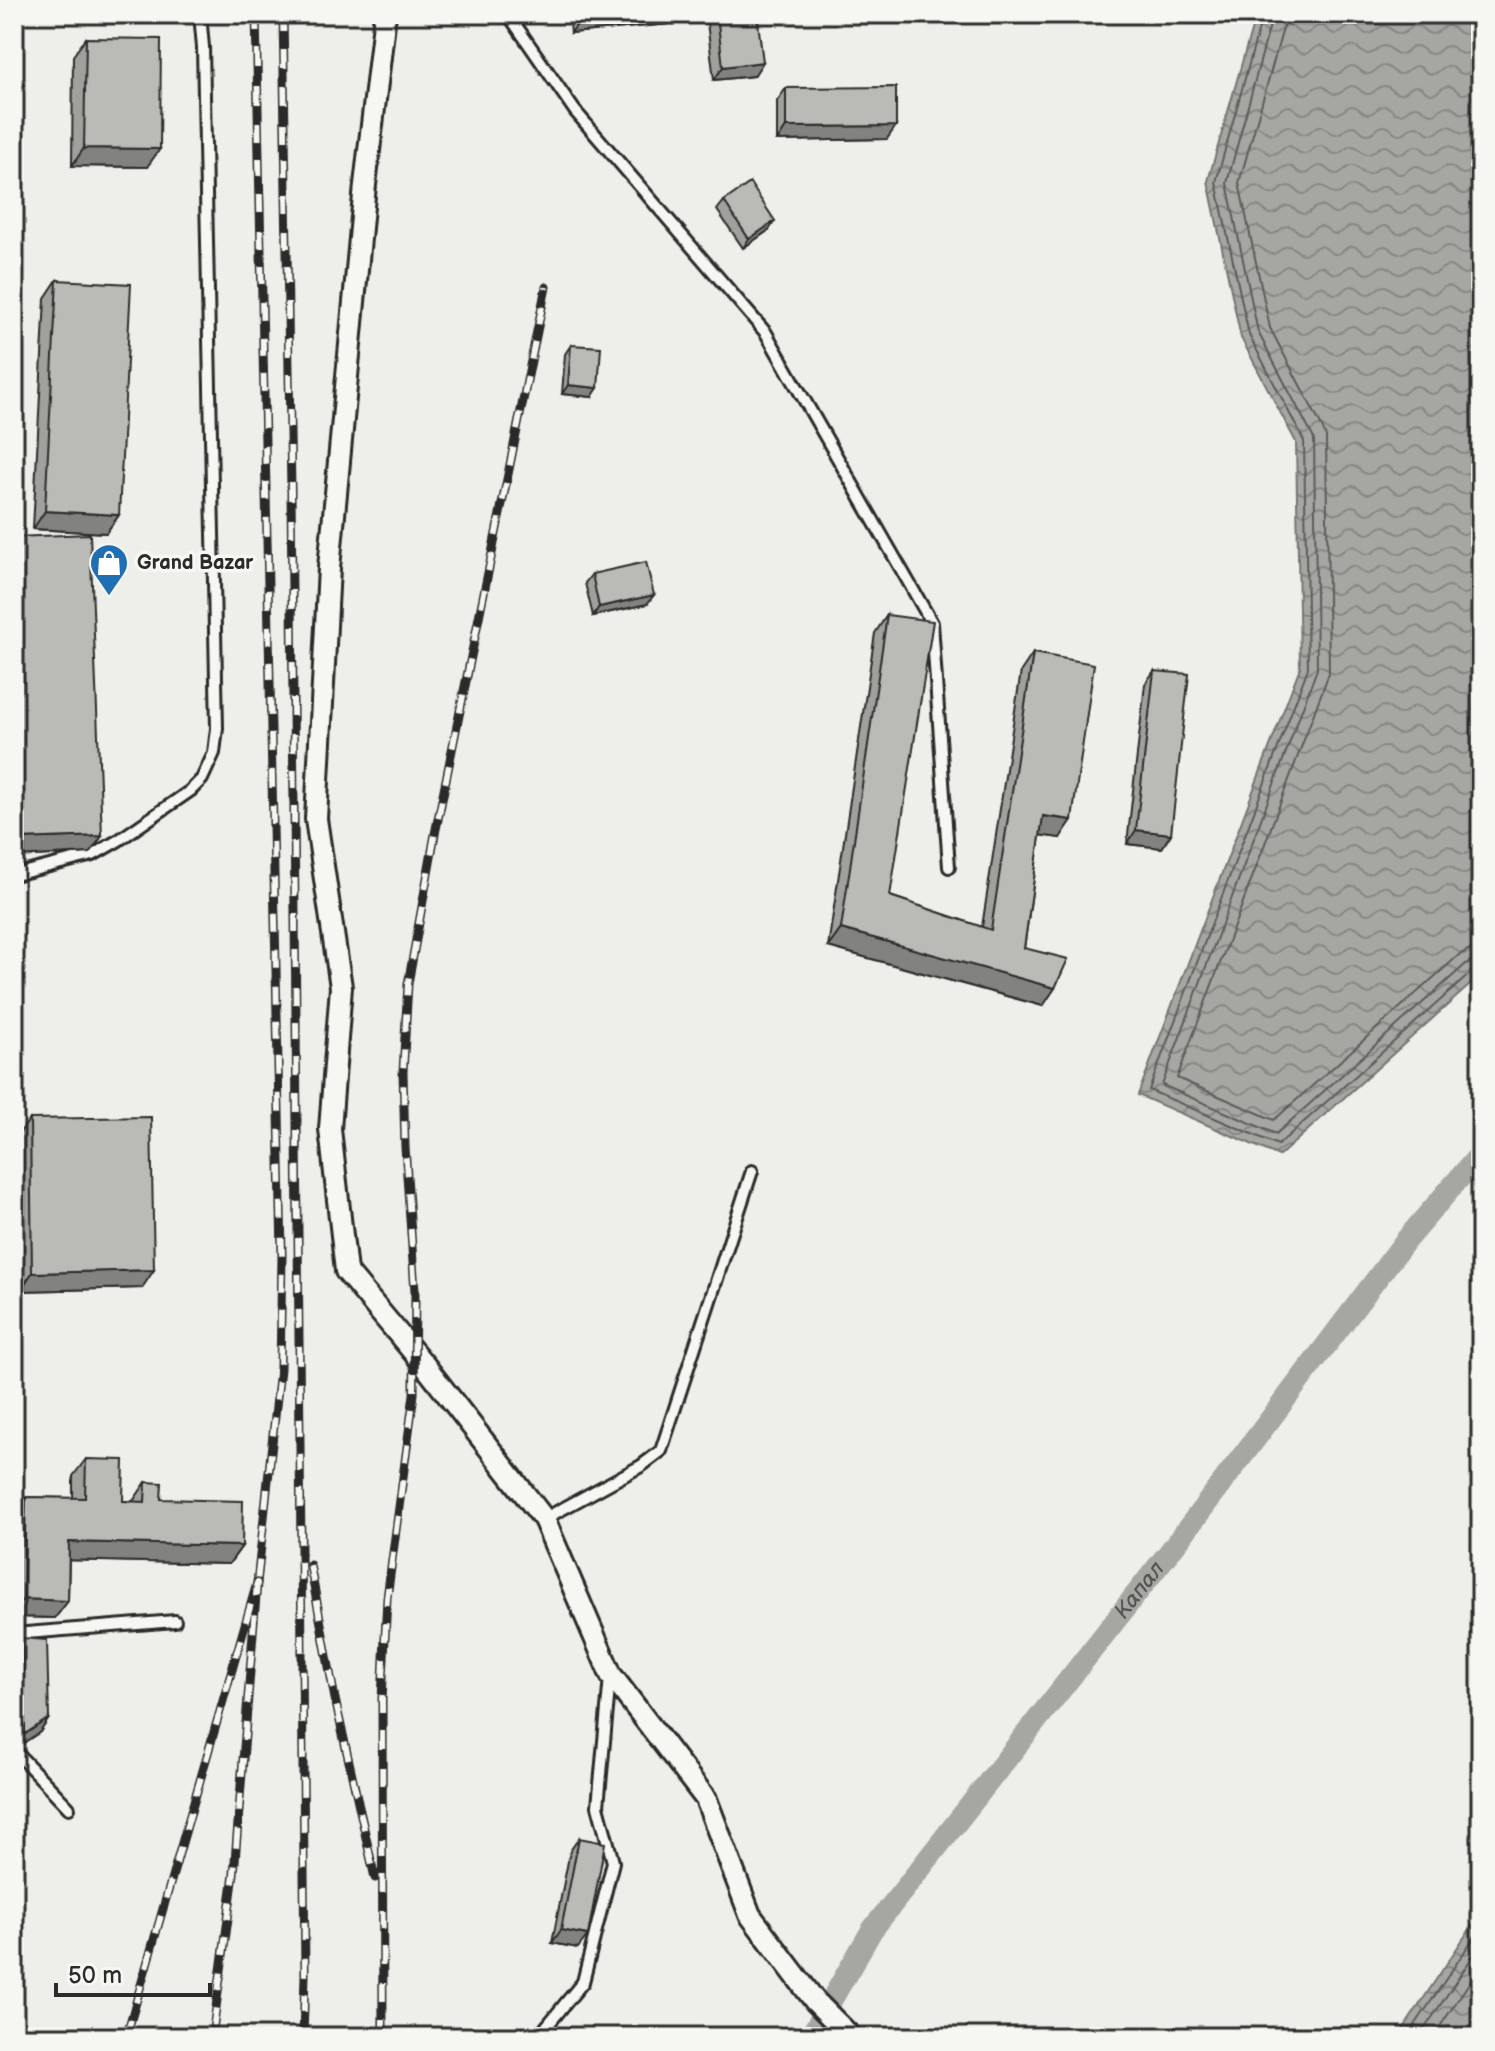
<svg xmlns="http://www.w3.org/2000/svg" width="1495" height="2051" font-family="'Balsamiq Sans',sans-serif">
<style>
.water{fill:url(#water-waves);stroke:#757573;stroke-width:2}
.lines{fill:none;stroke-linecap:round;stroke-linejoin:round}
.shore{stroke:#5c5c5b;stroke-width:2}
.canal{stroke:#a6a6a3;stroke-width:22}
.service-casing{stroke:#2b2b2b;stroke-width:16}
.minor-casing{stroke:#2b2b2b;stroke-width:26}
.service{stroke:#f6f6f2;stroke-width:10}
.minor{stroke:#f6f6f2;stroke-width:20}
.rail-casing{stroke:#2b2b2b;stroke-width:9}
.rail{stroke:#f6f6f2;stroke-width:6;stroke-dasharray:18;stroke-linecap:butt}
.wall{fill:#a0a09d;stroke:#2b2b2b;stroke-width:2}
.shaded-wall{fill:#828280;stroke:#2b2b2b;stroke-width:2}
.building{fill:#babab7;stroke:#2b2b2b;stroke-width:2}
.labels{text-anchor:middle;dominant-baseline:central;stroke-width:7;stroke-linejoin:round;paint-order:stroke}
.poi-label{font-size:20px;font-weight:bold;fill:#2b2b2b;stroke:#f6f6f2;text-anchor:start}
.water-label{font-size:22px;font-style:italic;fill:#565655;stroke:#f6f6f2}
</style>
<defs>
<pattern id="water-waves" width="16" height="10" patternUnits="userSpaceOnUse" patternTransform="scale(2)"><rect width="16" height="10" fill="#a6a6a3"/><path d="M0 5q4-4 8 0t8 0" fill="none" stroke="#878785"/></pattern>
</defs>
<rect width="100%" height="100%" fill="#eeeeea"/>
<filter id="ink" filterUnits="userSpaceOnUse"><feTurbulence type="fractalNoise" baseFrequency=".0125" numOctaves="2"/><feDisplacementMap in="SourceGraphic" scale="16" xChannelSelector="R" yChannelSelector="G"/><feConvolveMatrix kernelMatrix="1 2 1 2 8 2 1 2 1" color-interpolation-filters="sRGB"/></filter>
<g filter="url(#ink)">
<g class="water">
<path d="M 1256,14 L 1481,14 L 1481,975 L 1279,1156 L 1138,1095 L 1300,667 L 1296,442 L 1241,338 L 1208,181 Z"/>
<path d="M 1481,1914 L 1481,2037 L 1398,2037 L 1463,1939 Z"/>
</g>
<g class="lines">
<g class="shore">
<path d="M 1263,14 L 1216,182 L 1249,335 L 1304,441 L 1308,668 L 1149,1090 L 1278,1145 L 1472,972 L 1481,970"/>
<path d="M 1273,14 L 1227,183 L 1258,332 L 1314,439 L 1317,669 L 1162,1085 L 1276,1134 L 1466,964 L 1474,961 L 1481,960"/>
<path d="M 1285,14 L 1284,25 L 1239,183 L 1270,328 L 1322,427 L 1326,437 L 1329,673 L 1177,1078 L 1274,1120 L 1459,955 L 1470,949 L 1481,948"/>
<path d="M 1407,2037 L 1481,1927"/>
<path d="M 1419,2037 L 1481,1944"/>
<path d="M 1433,2037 L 1481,1965"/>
</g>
<path class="canal" id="s1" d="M 810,2037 L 872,1930 L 1181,1537 L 1406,1240 L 1481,1153"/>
<g class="service-casing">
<g id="service">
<path d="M 508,14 L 575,111 L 766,333 L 932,623 L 949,867"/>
<path d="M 14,875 L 93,855 L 119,840 L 190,791 L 202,779 L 214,753 L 217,728 L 203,47 L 200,14"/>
<path d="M 544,1519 L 641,1466 L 661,1451 L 752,1171"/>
<path d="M 14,1634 L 175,1621"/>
<path d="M 14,1750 L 69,1808"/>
<path d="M 538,2037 L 583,1982 L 613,1862 L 598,1806 L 610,1677"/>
</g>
</g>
<g class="minor-casing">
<path id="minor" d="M 385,14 L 365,185 L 329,568 L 316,819 L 341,987 L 330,1129 L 346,1271 L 426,1367 L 544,1519 L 611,1675 L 706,1799 L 750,1915 L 815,2001 L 851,2037"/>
</g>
<use href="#service" class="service"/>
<use href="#minor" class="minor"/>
<g class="rail-casing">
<g id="rail">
<path d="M 256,14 L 282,1255 L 280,1369 L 257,1583"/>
<path d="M 283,14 L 291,490 L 305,1975 L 303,2037"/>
<path d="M 310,1565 L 335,1699 L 375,1878"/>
<path d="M 126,2037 L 257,1583 L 234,1874 L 212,2037"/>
<path d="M 383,2037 L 382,1699 L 387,1598 L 414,1394 L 415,1291 L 405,1147 L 403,1072 L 408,984 L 435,834 L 546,287"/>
</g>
</g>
<use href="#rail" class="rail"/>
</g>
<g class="wall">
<path d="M 569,14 L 696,14 L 691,22 L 571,33 Z"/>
<path d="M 706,14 L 757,14 L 754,76 L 714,80 Z"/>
<path d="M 86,38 L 147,167 L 72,166 L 73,56 Z"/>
<path d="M 786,88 L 887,139 L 777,141 L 777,101 Z"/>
<path d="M 724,201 L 769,230 L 743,248 L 717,210 Z"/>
<path d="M 57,280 L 119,515 L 106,533 L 33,529 L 45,298 Z"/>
<path d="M 571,345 L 592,397 L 562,394 L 565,354 Z"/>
<path d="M 14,537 L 102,836 L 90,853 L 14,857 Z"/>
<path d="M 592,574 L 647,604 L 593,616 L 585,583 Z"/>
<path d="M 887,615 L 890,896 L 982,927 L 1021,671 L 1033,653 L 1060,838 L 1040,835 L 1024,948 L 1043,1006 L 828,947 L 875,633 Z"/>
<path d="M 1154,671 L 1171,834 L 1162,848 L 1127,844 L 1145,684 Z"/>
<path d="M 30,1119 L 142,1288 L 20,1291 L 17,1136 Z"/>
<path d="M 86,1459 L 123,1501 L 133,1501 L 146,1482 L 161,1499 L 242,1546 L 229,1564 L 69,1560 L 68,1601 L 55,1618 L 14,1617 L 14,1513 L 26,1497 L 73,1498 L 73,1476 Z"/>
<path d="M 22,1638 L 49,1718 L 40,1732 L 21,1744 L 15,1736 L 14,1649 Z"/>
<path d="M 579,1838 L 578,1948 L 552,1943 L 570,1851 Z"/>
</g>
<g class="shaded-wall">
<path d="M 641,14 L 696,14 L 691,22 L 571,33 L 580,20 Z"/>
<path d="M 763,62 L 754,76 L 714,80 L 723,67 Z"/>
<path d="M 896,126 L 887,139 L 777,141 L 786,127 Z"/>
<path d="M 84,148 L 160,149 L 147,167 L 72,166 Z"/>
<path d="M 775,221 L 769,230 L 743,248 L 749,239 Z"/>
<path d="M 568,385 L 598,388 L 592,397 L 562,394 Z"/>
<path d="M 45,511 L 119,515 L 106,533 L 33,529 Z"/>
<path d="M 654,595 L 647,604 L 593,616 L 599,607 Z"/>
<path d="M 1043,816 L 1072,820 L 1060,838 L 1030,834 Z"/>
<path d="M 1136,830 L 1171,834 L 1162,848 L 1127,844 Z"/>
<path d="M 102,836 L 90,853 L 14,857 L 14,844 L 17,839 Z"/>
<path d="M 841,929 L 1055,988 L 1043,1006 L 828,947 Z"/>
<path d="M 154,1270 L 142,1288 L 20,1291 L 32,1273 Z"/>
<path d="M 69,1542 L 242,1546 L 229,1564 L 57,1560 Z"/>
<path d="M 23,1599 L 68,1601 L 55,1618 L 14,1617 L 14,1613 Z"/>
<path d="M 49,1718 L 40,1732 L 16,1748 L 25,1734 Z"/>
<path d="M 561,1930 L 588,1935 L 578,1948 L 552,1943 Z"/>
</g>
<g class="building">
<path d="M 580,14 L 641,14 L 580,20 Z"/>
<path d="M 717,14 L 757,14 L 763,62 L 723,67 Z"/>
<path d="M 86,38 L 161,39 L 160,149 L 84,148 Z"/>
<path d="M 896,87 L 896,126 L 786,127 L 786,88 Z"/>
<path d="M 750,183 L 775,221 L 749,239 L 724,201 Z"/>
<path d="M 57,280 L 131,284 L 119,515 L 45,511 Z"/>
<path d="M 571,345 L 601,347 L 598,388 L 568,385 Z"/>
<path d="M 90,534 L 102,836 L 17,839 L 14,765 L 14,537 Z"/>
<path d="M 646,562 L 654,595 L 599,607 L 592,574 Z"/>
<path d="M 887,615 L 933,621 L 890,896 L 991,930 L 1033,653 L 1094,664 L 1072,820 L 1043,816 L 1024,948 L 1068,959 L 1055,988 L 841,929 Z"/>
<path d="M 1154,671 L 1189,674 L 1171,834 L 1136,830 Z"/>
<path d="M 151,1117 L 154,1270 L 32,1273 L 30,1119 Z"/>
<path d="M 86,1459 L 124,1460 L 123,1501 L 145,1502 L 146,1482 L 162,1483 L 161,1499 L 243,1501 L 242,1546 L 69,1542 L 68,1601 L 23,1599 L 26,1497 L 85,1498 Z"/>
<path d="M 22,1638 L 47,1640 L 49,1718 L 25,1734 Z"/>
<path d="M 14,1735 L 22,1744 L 14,1751 Z"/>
<path d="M 579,1838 L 605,1843 L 588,1935 L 561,1930 Z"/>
<path d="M 565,2029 L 599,2037 L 563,2037 Z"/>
</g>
</g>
<defs>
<g id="shop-pin" transform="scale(2)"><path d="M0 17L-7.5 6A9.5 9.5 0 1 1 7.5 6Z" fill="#1f6fb2" stroke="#f6f6f2"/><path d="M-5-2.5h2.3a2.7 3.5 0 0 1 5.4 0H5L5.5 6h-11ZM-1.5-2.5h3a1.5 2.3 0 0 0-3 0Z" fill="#fff"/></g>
</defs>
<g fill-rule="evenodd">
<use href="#shop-pin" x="109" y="563"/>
</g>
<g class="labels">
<g class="poi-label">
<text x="137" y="563">Grand Bazar</text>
</g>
<g class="water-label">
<text stroke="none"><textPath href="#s1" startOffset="556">Капал</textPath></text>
</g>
</g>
<rect width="1495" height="2051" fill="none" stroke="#f6f6f2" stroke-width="48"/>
<rect x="24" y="24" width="1447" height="2003" fill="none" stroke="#2b2b2b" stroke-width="3" filter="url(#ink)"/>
<path d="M56 1983v12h154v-12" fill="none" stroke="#2b2b2b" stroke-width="4"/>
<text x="68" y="1983" font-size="24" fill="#2b2b2b" stroke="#f6f6f2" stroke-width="6" paint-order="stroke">50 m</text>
</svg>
